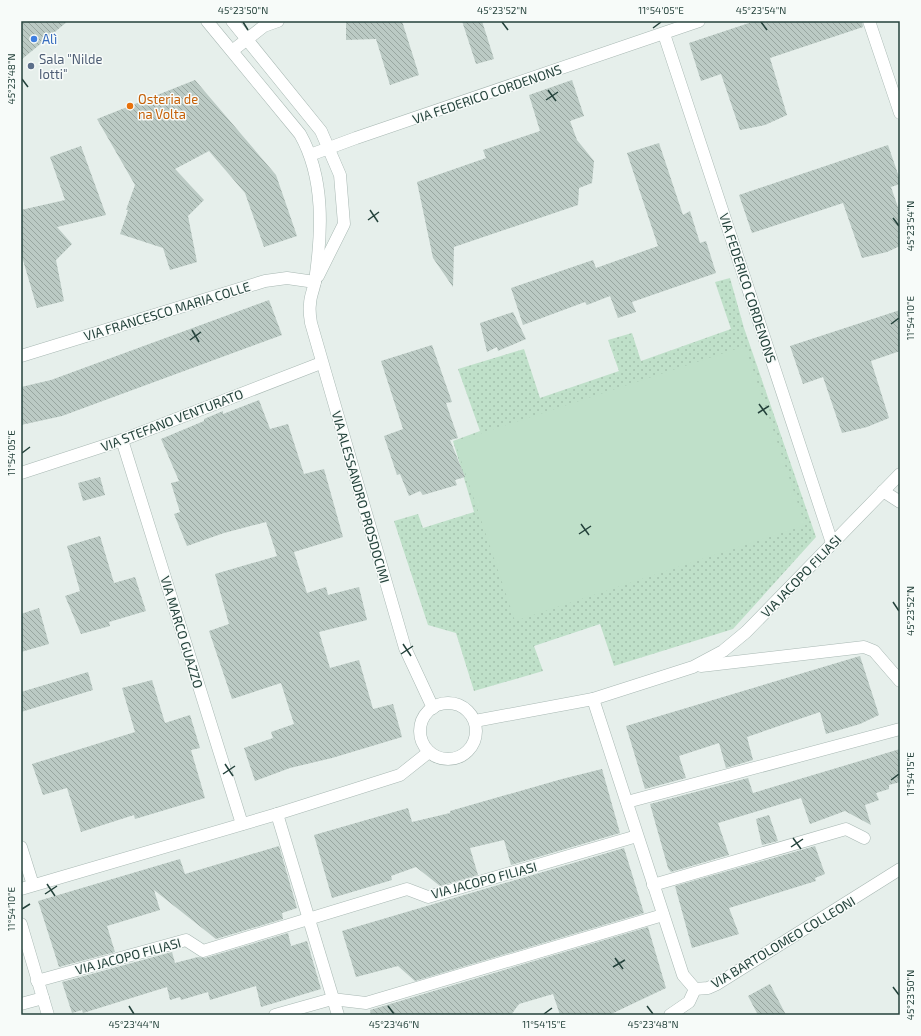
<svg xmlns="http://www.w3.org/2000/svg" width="921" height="1036" font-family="'Exo 2',sans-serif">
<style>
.grass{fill:url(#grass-dots)}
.garden{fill:#bfe0c9}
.building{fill:url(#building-back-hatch)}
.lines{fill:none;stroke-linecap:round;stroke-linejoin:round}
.minor-casing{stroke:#a8b8b3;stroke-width:13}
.minor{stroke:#fff;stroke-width:12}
.ticks{fill:none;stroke:#24423b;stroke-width:1.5}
.shop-dot{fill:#3f7fe0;stroke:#f7fbf9;stroke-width:1.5}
.service-dot{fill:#5c6f8a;stroke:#f7fbf9;stroke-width:1.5}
.food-dot{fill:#e8710a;stroke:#f7fbf9;stroke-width:1.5}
.labels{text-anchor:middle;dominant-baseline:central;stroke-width:3;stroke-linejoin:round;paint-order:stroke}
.shop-label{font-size:13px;fill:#366cbe;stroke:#f7fbf9;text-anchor:start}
.service-label{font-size:13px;fill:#4e5e75;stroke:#f7fbf9;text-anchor:start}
.street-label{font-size:13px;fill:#24423b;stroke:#f7fbf9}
.food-label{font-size:13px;fill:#c56008;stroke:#f7fbf9;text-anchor:start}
.neatline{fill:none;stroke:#24423b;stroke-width:1.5}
.ticks-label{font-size:10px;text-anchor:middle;fill:#24423b}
</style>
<defs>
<pattern id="grass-dots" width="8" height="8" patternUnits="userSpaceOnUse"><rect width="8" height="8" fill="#bfe0c9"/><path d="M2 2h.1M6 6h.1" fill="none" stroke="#a4c1ae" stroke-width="1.8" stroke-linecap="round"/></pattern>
<pattern id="building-back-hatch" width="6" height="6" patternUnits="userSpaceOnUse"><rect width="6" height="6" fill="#bbcac4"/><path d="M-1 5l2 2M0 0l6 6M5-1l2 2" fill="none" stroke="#98a6a0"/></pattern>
</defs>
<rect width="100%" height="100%" fill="#e6efeb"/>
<path class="grass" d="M 730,278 L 744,328 L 816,537 L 733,629 L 614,666 L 600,624 L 534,646 L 543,671 L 474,691 L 456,633 L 428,625 L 394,521 L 418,514 L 423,528 L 474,512 L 453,441 L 480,431 L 458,369 L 524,349 L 540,398 L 619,371 L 608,340 L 632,333 L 641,361 L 731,329 L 715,282 Z"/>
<path class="garden" d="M 745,346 L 805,525 L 515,621 L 455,442 Z"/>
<g class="building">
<path d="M 21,21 L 68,21 L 21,60 Z"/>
<path d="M 346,21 L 402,21 L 419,75 L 390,85 L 376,39 L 346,40 Z"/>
<path d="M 462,21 L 482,21 L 494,59 L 476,64 Z"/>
<path d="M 755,21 L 862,21 L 863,27 L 770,58 L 787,115 L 765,125 L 740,130 L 721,74 L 701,81 L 689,43 Z"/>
<path d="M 195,80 L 276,175 L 297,236 L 264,247 L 245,193 L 209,151 L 175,169 L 204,200 L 188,216 L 197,262 L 170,270 L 163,248 L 120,234 L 128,210 L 126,210 L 135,185 L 97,119 Z"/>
<path d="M 572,80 L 584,116 L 570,121 L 577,140 L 594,161 L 592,183 L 579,188 L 578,205 L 454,247 L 453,287 L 433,258 L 417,182 L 486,158 L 483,150 L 540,131 L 529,95 Z"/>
<path d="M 659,143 L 683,215 L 690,211 L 700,243 L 706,241 L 716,273 L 632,302 L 636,312 L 618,318 L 610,296 L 587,305 L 585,302 L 523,325 L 511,288 L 593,260 L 596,268 L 658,246 L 627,153 Z"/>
<path d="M 888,145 L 900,180 L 900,184 L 891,187 L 900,213 L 900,246 L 887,252 L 862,258 L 843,203 L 752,233 L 739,195 Z"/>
<path d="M 81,146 L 106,215 L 57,227 L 72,244 L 56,260 L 64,301 L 37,308 L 21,253 L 21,210 L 65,200 L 50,157 Z"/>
<path d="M 269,300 L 282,335 L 62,416 L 21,425 L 21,387 L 51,380 Z"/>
<path d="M 900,310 L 900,351 L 871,361 L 889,418 L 867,427 L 842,433 L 823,377 L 803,384 L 790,346 Z"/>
<path d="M 513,312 L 526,339 L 498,351 L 497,347 L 487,352 L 480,323 Z"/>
<path d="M 432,345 L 452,402 L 446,403 L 458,438 L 450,440 L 465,477 L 455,480 L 457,485 L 423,495 L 420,491 L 409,496 L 400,474 L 397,475 L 384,436 L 403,429 L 381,361 Z"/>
<path d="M 259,400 L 270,429 L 288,424 L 304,474 L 324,469 L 343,537 L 294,552 L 307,593 L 326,587 L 328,595 L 359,587 L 367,620 L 319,632 L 330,668 L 359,660 L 373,709 L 393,704 L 402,737 L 332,758 L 290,768 L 255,781 L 244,748 L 273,738 L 271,732 L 294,724 L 281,683 L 232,699 L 209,631 L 229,624 L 215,574 L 277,556 L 266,522 L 224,533 L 187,546 L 174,514 L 180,512 L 171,483 L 179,481 L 161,439 L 204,421 L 204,419 L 223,411 L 223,414 Z"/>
<path d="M 100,477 L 105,495 L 83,501 L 78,483 Z"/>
<path d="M 100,536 L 114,583 L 135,577 L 146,611 L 109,622 L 110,626 L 81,634 L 65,596 L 80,591 L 67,546 Z"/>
<path d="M 39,608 L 49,644 L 21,652 L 21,614 Z"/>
<path d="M 860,656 L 879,715 L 860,724 L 826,734 L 820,712 L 747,737 L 753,760 L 726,768 L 719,743 L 679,756 L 686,778 L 645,789 L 626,726 Z"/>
<path d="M 88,672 L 93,690 L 21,712 L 21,692 Z"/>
<path d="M 152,680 L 165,723 L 190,715 L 200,748 L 191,750 L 205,798 L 135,819 L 134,815 L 81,832 L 67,788 L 43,795 L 32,764 L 135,732 L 122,688 Z"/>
<path d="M 900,749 L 900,782 L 889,785 L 889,789 L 876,793 L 879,800 L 865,805 L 871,825 L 845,811 L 810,824 L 801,798 L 718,823 L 729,855 L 671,872 L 668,868 L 650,804 L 748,778 L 753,793 Z"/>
<path d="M 602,769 L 620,833 L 511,865 L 504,840 L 470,848 L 478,875 L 440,886 L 416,867 L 391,876 L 392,880 L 332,898 L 314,835 L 408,808 L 412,822 L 450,813 L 450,811 L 562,779 Z"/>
<path d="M 769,815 L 778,841 L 762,845 L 756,819 Z"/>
<path d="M 279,846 L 297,908 L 282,913 L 283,919 L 216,939 L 154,890 L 160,910 L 107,926 L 115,952 L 59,967 L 38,901 L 180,859 L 185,874 Z"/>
<path d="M 815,846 L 825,874 L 815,878 L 816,881 L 729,908 L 739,934 L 692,948 L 675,886 Z"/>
<path d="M 624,848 L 644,913 L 415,981 L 398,966 L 356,977 L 342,931 Z"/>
<path d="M 648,927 L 666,988 L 609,1015 L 560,1015 L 553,994 L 519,1004 L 511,1015 L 371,1015 L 370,1010 Z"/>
<path d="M 288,933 L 291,946 L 307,941 L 321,989 L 261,1007 L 256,986 L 210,1000 L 208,992 L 181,1000 L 180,997 L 170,1000 L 167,987 L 83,1013 L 82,1010 L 72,1013 L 62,982 L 172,952 L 175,963 L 198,957 L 205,958 Z"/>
<path d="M 770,984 L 786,1015 L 758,1015 L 748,996 Z"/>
</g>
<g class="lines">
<g class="minor-casing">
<g id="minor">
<path d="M 207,21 L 300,134 C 325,178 322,233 315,281 C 314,289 310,296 310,304 C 309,310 310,317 311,323 L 405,648 L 433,708"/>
<path d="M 232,21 L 321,131 L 340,175 L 344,224 L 318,276"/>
<path d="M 869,21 L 900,113"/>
<path d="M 664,34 L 832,543"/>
<path d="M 232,51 L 264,26 L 278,21"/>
<path d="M 310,155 L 356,138 L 699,21"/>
<path d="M 21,356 L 265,281 L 287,278 L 315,282"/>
<path d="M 122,440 L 242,824"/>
<path d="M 21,473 L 122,440 L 321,363"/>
<path d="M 883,491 L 900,502"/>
<path d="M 701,666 L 864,647 L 874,651 L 900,681"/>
<path d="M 593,699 L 683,975 L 695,989"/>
<circle cx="448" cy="731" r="28"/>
<path d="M 475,721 L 593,699 L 693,667 L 723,651 L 746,632 L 900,474"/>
<path d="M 627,802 L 900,729"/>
<path d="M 277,814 L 338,1015"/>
<path d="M 21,847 L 33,885"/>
<path d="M 653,885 L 846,829 L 864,838"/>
<path d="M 21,889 L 277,814 L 400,775 L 429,752"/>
<path d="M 21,924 L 48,1015"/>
<path d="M 37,981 L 186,940 L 203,951 L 407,889 L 428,897 L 637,836"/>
<path d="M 21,1004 L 43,998"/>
<path d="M 275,1015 L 332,999 L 366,1003 L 663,915"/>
<path d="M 670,1015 L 689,1002 L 695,989 L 708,988 L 717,984 L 900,869"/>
</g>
</g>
<use href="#minor" class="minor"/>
</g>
<path class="ticks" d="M 243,22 L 248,30M 502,22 L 508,30M 761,22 L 767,30M 653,28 L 661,22M 22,79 L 28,87M 548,90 L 556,101M 546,100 L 558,92M 370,210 L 378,222M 893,218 L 899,226M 368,220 L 379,212M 891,324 L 899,318M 192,330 L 199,342M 190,340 L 201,332M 759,404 L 767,415M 758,413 L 769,406M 22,453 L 30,447M 581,524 L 589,535M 579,534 L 591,526M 893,602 L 899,611M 403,644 L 411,656M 401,654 L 413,646M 225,764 L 233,776M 223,774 L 235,766M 891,780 L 899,774M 793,838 L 801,849M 791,847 L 803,839M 47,884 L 55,896M 45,894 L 57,886M 22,909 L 30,904M 615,958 L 623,969M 613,967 L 625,960M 893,987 L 899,995M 129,1006 L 134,1014M 388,1006 L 394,1014M 647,1006 L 653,1014M 544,1014 L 552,1008"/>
<circle class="shop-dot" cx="34" cy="39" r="4"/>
<circle class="service-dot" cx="31" cy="66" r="4"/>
<circle class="food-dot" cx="130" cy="106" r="4"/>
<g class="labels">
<g class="shop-label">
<text x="42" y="39">Alì</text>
</g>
<g class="service-label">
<text x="39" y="59">Sala "Nilde<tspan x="39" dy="15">Iotti"</tspan></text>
</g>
<g class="street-label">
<text transform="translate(487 94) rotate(-19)">VIA FEDERICO CORDENONS</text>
<text transform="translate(748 288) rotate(72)">VIA FEDERICO CORDENONS</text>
<text transform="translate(167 311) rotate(-17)">VIA FRANCESCO MARIA COLLE</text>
<text transform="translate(172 420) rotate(-21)">VIA STEFANO VENTURATO</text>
<text transform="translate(361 497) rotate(74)">VIA ALESSANDRO PROSDOCIMI</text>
<text transform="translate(801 576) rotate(-46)">VIA JACOPO FILIASI</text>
<text transform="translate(182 632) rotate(73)">VIA MARCO GUAZZO</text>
<text transform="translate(484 880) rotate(-15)">VIA JACOPO FILIASI</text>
<text transform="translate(783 942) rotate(-31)">VIA BARTOLOMEO COLLEONI</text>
<text transform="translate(128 956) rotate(-15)">VIA JACOPO FILIASI</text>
</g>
<g class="food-label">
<text x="138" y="99">Osteria de<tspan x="138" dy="15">na Volta</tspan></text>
</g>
</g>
<rect width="921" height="1036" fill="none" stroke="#f7fbf9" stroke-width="44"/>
<rect x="22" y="22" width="877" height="992" class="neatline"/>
<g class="ticks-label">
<text x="243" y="14">45°23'50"N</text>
<text x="502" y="14">45°23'52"N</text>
<text x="661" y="14">11°54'05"E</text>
<text x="761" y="14">45°23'54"N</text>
<text transform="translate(11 79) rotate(-90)" y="4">45°23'48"N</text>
<text transform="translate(910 226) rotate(-90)" y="4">45°23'54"N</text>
<text transform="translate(910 318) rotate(-90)" y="4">11°54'10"E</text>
<text transform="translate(11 453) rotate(-90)" y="4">11°54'05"E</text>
<text transform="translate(910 611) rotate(-90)" y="4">45°23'52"N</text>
<text transform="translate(910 774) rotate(-90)" y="4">11°54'15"E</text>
<text transform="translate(11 909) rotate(-90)" y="4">11°54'10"E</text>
<text transform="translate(910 995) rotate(-90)" y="4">45°23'50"N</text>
<text x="134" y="1028">45°23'44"N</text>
<text x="394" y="1028">45°23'46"N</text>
<text x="544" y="1028">11°54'15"E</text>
<text x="653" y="1028">45°23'48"N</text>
</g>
</svg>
